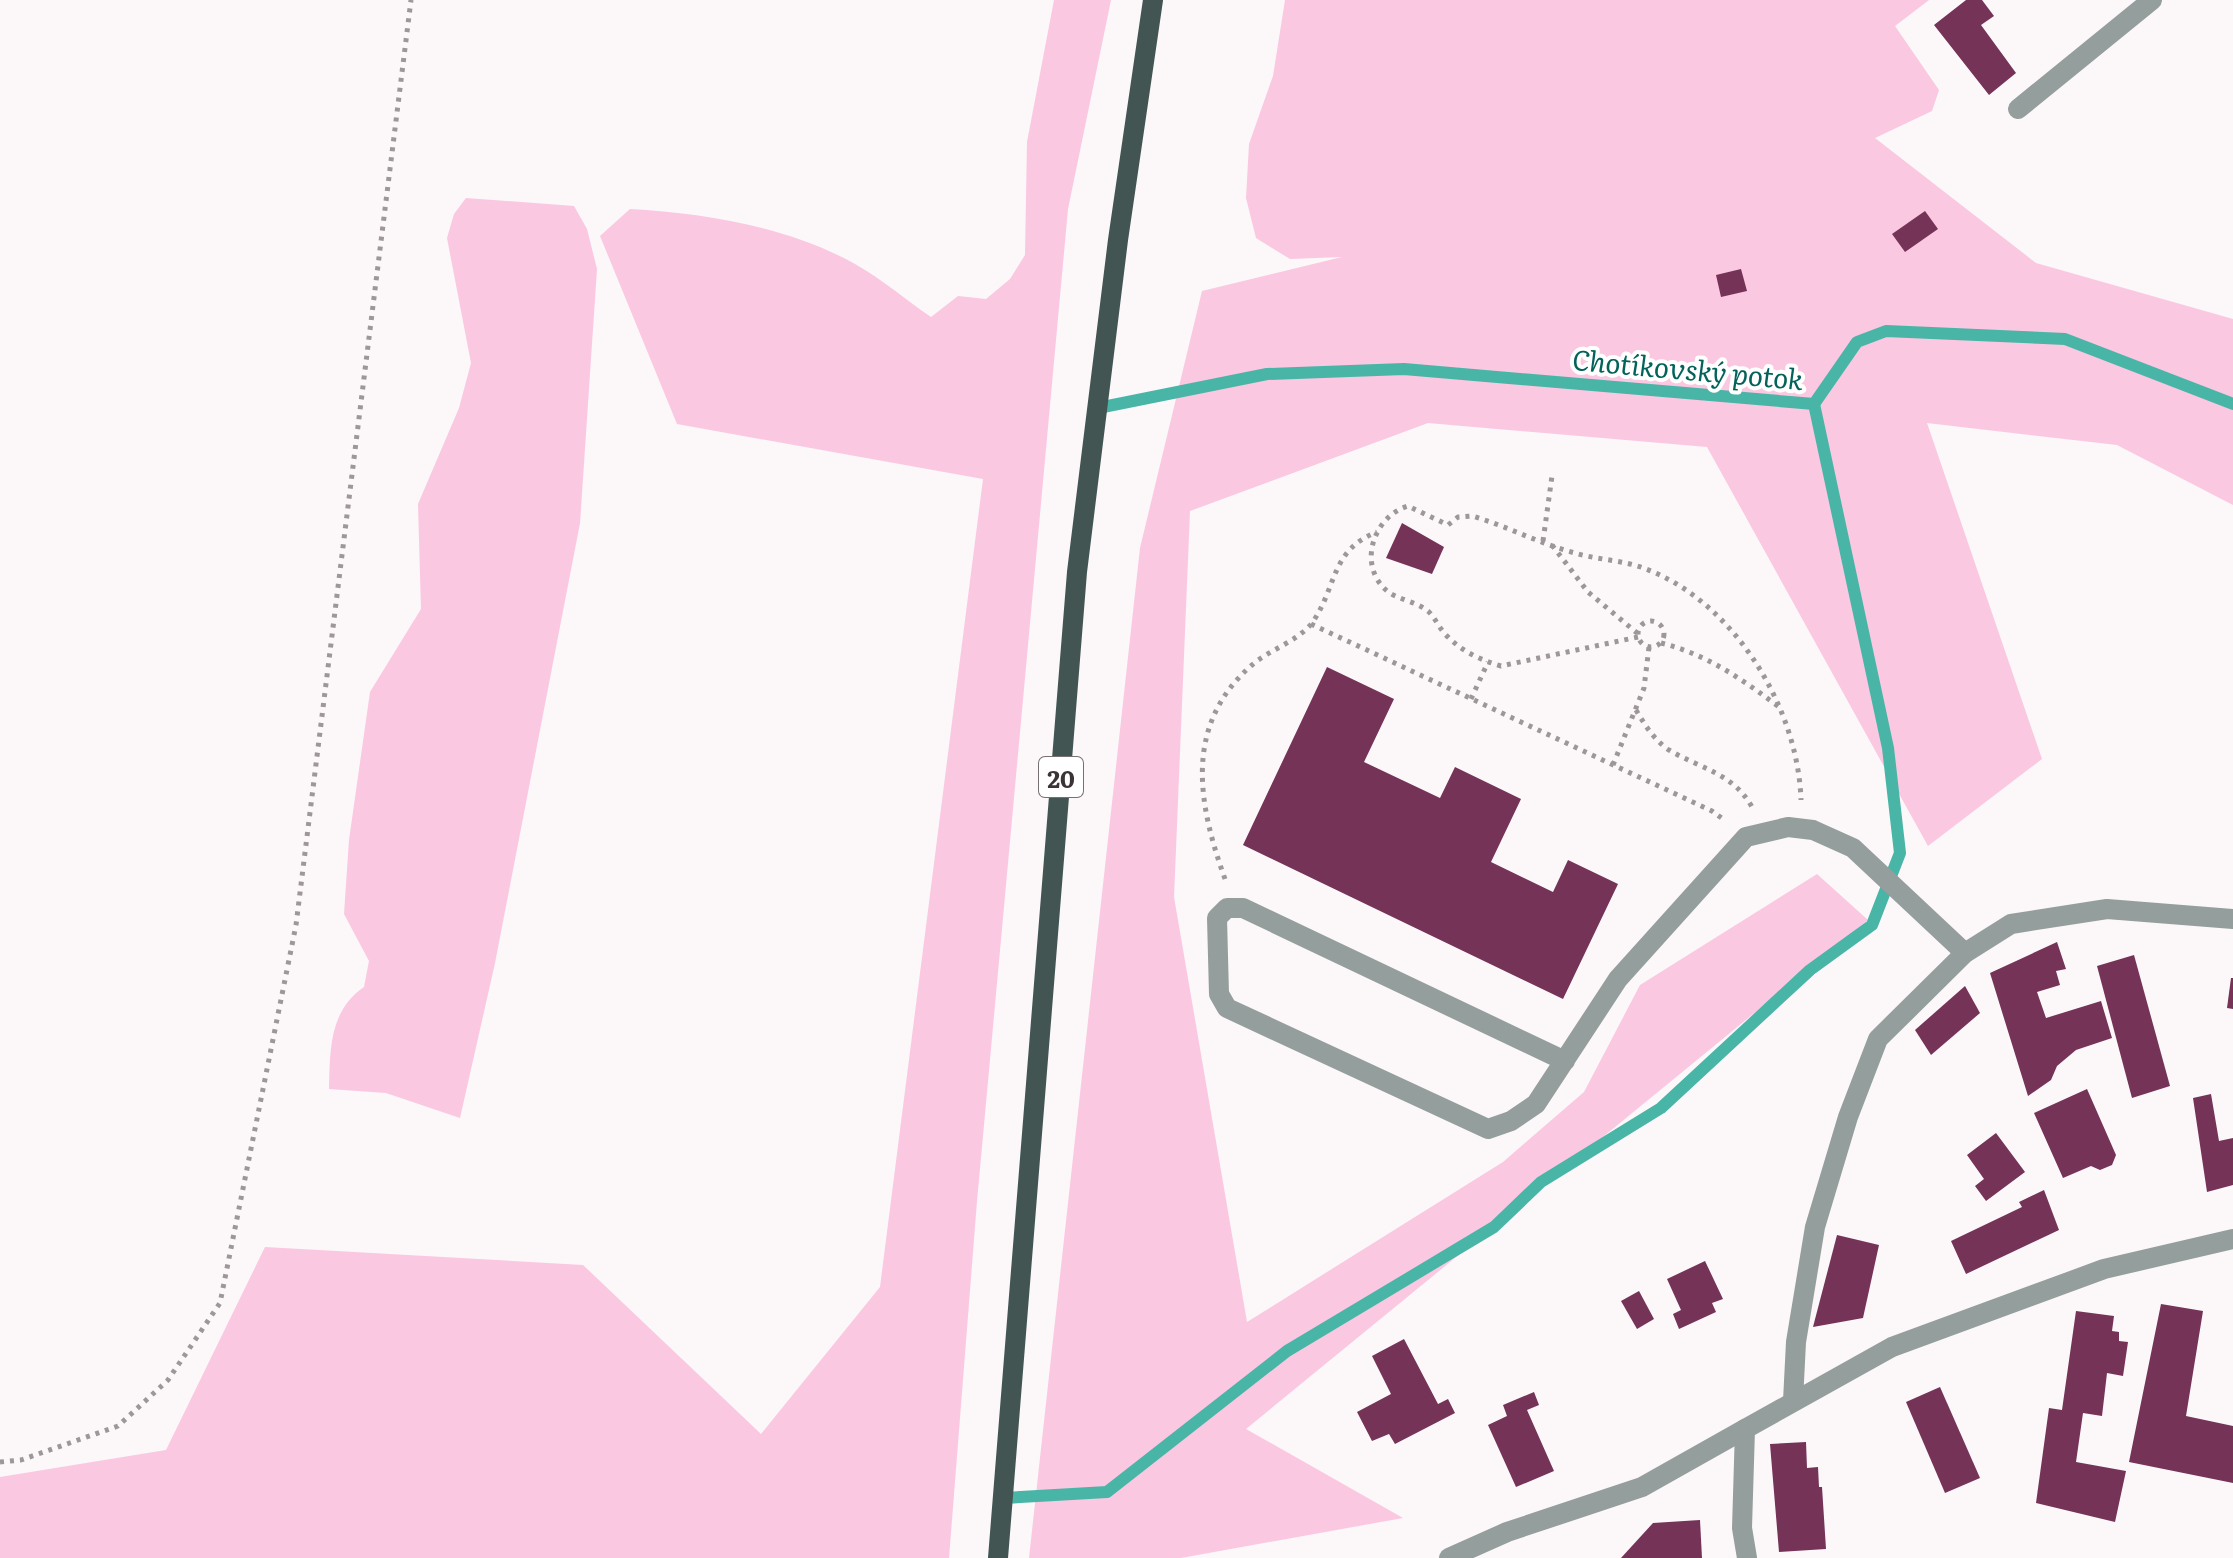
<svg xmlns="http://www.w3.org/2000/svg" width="2233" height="1558" font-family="Literata,serif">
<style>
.green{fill:#fac8e0}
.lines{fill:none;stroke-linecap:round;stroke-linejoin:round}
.stream{stroke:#48b5a7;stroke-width:12}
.building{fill:#743357}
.path{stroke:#9e979a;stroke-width:5;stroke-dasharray:4 6;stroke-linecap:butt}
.minor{stroke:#949e9c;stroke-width:20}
.major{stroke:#425552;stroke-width:20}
.labels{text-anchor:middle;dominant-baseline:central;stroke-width:8;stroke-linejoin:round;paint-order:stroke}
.shield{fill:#fff;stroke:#767073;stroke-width:2}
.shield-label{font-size:24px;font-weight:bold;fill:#3c3337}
.water-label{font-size:28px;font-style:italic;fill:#036259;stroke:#fff}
</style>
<rect width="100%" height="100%" fill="#fcf7f9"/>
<g class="green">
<path d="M 1054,0 L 1111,0 L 1068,209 L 977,1201 L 949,1558 L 0,1558 L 0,1477 L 166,1450 L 265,1247 L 583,1265 L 761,1434 L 880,1287 L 983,479 L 677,424 L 600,236 L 630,209 C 705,213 789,227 855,264 C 882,279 906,300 931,317 L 958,296 L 986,299 L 1010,279 L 1025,255 L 1027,142 Z"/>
<path d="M 1285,0 L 1929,0 L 1895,26 L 1939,90 L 1932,111 L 1875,138 L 2036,263 L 2233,319 L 2233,505 L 2117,445 L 1927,423 L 2042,759 L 1928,846 L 1707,447 L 1428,423 L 1190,511 L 1174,897 L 1247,1322 L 1503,1162 L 1584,1092 L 1640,985 L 1817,874 L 1868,920 L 1246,1429 L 1403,1518 L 1181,1558 L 1029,1558 L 1140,548 L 1202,291 L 1342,257 L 1290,259 L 1256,238 L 1246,198 L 1249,144 L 1273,76 Z"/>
<path d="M 466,198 L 574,206 L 587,229 L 597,269 L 580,523 L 495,963 L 460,1118 L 386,1093 L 329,1089 C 330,1050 329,1011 364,987 L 369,961 L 344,914 L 349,840 L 370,692 L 421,609 L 418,504 L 459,408 L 471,363 L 447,238 L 454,214 Z"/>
</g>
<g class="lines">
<g class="stream">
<path d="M 1098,408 L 1267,374 L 1404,369 L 1814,404 L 1857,342 L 1886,331 L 2065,339 L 2233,404"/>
<path d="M 1004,1498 L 1107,1492 L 1287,1351 L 1494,1227 L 1541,1182 L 1661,1108 L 1810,970 L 1872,925 L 1900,853 L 1888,748 L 1814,404"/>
</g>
</g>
<g class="building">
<path d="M 1966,0 L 1982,0 L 1994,16 L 1981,25 L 2016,73 L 1989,95 L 1934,25 Z"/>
<path d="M 1925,211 L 1938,229 L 1905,252 L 1892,234 Z"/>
<path d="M 1741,269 L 1747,291 L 1721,297 L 1716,275 Z"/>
<path d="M 1402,523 L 1444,547 L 1432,574 L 1386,558 Z"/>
<path d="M 1327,667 L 1394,699 L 1364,762 L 1440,798 L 1455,767 L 1521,799 L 1491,862 L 1553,892 L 1568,860 L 1618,884 L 1563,999 L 1243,845 Z"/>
<path d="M 2057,942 L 2066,969 L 2056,971 L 2060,985 L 2037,992 L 2046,1018 L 2101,1001 L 2112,1038 L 2076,1050 L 2057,1066 L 2051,1080 L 2028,1096 L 1990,973 Z"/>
<path d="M 2134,955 L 2170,1086 L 2132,1098 L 2097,966 Z"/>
<path d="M 2231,978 L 2233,978 L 2233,1009 L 2227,1008 Z"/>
<path d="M 1965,986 L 1980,1013 L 1931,1055 L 1915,1030 Z"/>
<path d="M 2087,1089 L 2116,1155 L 2112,1165 L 2100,1170 L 2091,1166 L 2063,1178 L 2034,1113 Z"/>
<path d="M 2211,1094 L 2219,1141 L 2233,1138 L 2233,1185 L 2207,1192 L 2193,1098 Z"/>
<path d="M 1996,1133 L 2025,1172 L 1986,1201 L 1975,1186 L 1984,1179 L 1967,1155 Z"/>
<path d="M 2044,1190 L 2059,1230 L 1966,1274 L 1951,1241 L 2022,1207 L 2019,1202 Z"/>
<path d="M 1837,1235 L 1879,1245 L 1863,1318 L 1813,1327 Z"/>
<path d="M 1705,1261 L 1723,1299 L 1712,1303 L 1716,1312 L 1679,1329 L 1673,1314 L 1681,1310 L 1667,1279 Z"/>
<path d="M 1639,1291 L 1654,1319 L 1637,1329 L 1621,1301 Z"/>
<path d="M 2161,1304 L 2203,1311 L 2186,1416 L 2233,1426 L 2233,1483 L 2129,1462 Z"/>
<path d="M 2076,1311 L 2114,1316 L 2112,1331 L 2119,1332 L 2119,1341 L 2128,1342 L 2123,1376 L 2107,1373 L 2102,1416 L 2083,1413 L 2076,1462 L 2126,1471 L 2115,1522 L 2036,1503 L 2049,1408 L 2062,1410 Z"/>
<path d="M 1404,1339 L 1438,1404 L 1448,1399 L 1455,1413 L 1395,1444 L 1389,1434 L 1372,1441 L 1357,1412 L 1391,1394 L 1372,1356 Z"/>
<path d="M 1940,1387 L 1980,1478 L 1945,1493 L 1906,1402 Z"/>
<path d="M 1534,1392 L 1539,1405 L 1527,1410 L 1554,1471 L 1516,1487 L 1488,1425 L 1507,1416 L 1503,1405 Z"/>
<path d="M 1806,1442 L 1807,1468 L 1818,1467 L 1819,1487 L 1822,1487 L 1826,1549 L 1779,1552 L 1770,1444 Z"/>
<path d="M 1700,1520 L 1702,1558 L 1621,1558 L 1653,1523 Z"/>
</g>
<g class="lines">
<g class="path">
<path d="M 1543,541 L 1552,476"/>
<path d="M 1552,545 L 1588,592 L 1637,633"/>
<circle cx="1651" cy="634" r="13"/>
<path d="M 1311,624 L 1712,811 L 1723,819"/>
<path d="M 1638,637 L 1501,666 C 1481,660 1463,652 1448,637 C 1440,630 1436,619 1429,612 C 1417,601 1397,600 1386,590 C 1357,564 1374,516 1408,506 L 1448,525 L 1458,517 L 1472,516 C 1507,526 1540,544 1575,553 C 1598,560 1624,560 1646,569 C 1735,603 1798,708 1801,800"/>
<path d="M 1661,643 C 1706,654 1742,679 1779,707"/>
<path d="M 1471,699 L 1488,662"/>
<path d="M 1636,710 C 1645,725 1654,740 1669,750 C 1701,769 1733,773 1752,807"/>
<path d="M 1613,765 L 1644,688 L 1649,647"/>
<path d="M 1225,879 C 1198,804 1183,725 1252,665 C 1269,650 1298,641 1312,623 C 1337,588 1330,550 1377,532"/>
<path d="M 0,1462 L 21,1460 L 118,1426 L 168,1380 L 220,1303 L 296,925 L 411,0"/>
</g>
<g class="minor">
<path d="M 2018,109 L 2152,0"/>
<path d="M 1565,1061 L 1243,908 L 1227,908 L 1217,918 L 1219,994 L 1227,1008 L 1488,1129 L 1511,1121 L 1536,1104 L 1618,979 L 1746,837 L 1788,827 L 1813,830 L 1853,848 L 1965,953"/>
<path d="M 1793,1401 L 1796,1342 L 1815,1227 L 1848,1117 L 1878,1039 L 1965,953 L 2011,924 L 2107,909 L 2233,919"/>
<path d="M 1449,1558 L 1507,1532 L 1642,1487 L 1745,1429"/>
<path d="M 1747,1558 L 1742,1528 L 1745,1429 L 1892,1347 L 2104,1269 L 2233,1239"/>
</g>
<path class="major" d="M 998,1558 L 1077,572 L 1118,240 L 1153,0"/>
</g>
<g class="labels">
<rect class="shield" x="1039" y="757" width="44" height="40" rx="6"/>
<g class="shield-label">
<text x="1061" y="777">20</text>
</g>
<g class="water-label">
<text transform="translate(1688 368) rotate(5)">Chotíkovský potok</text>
</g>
</g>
</svg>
